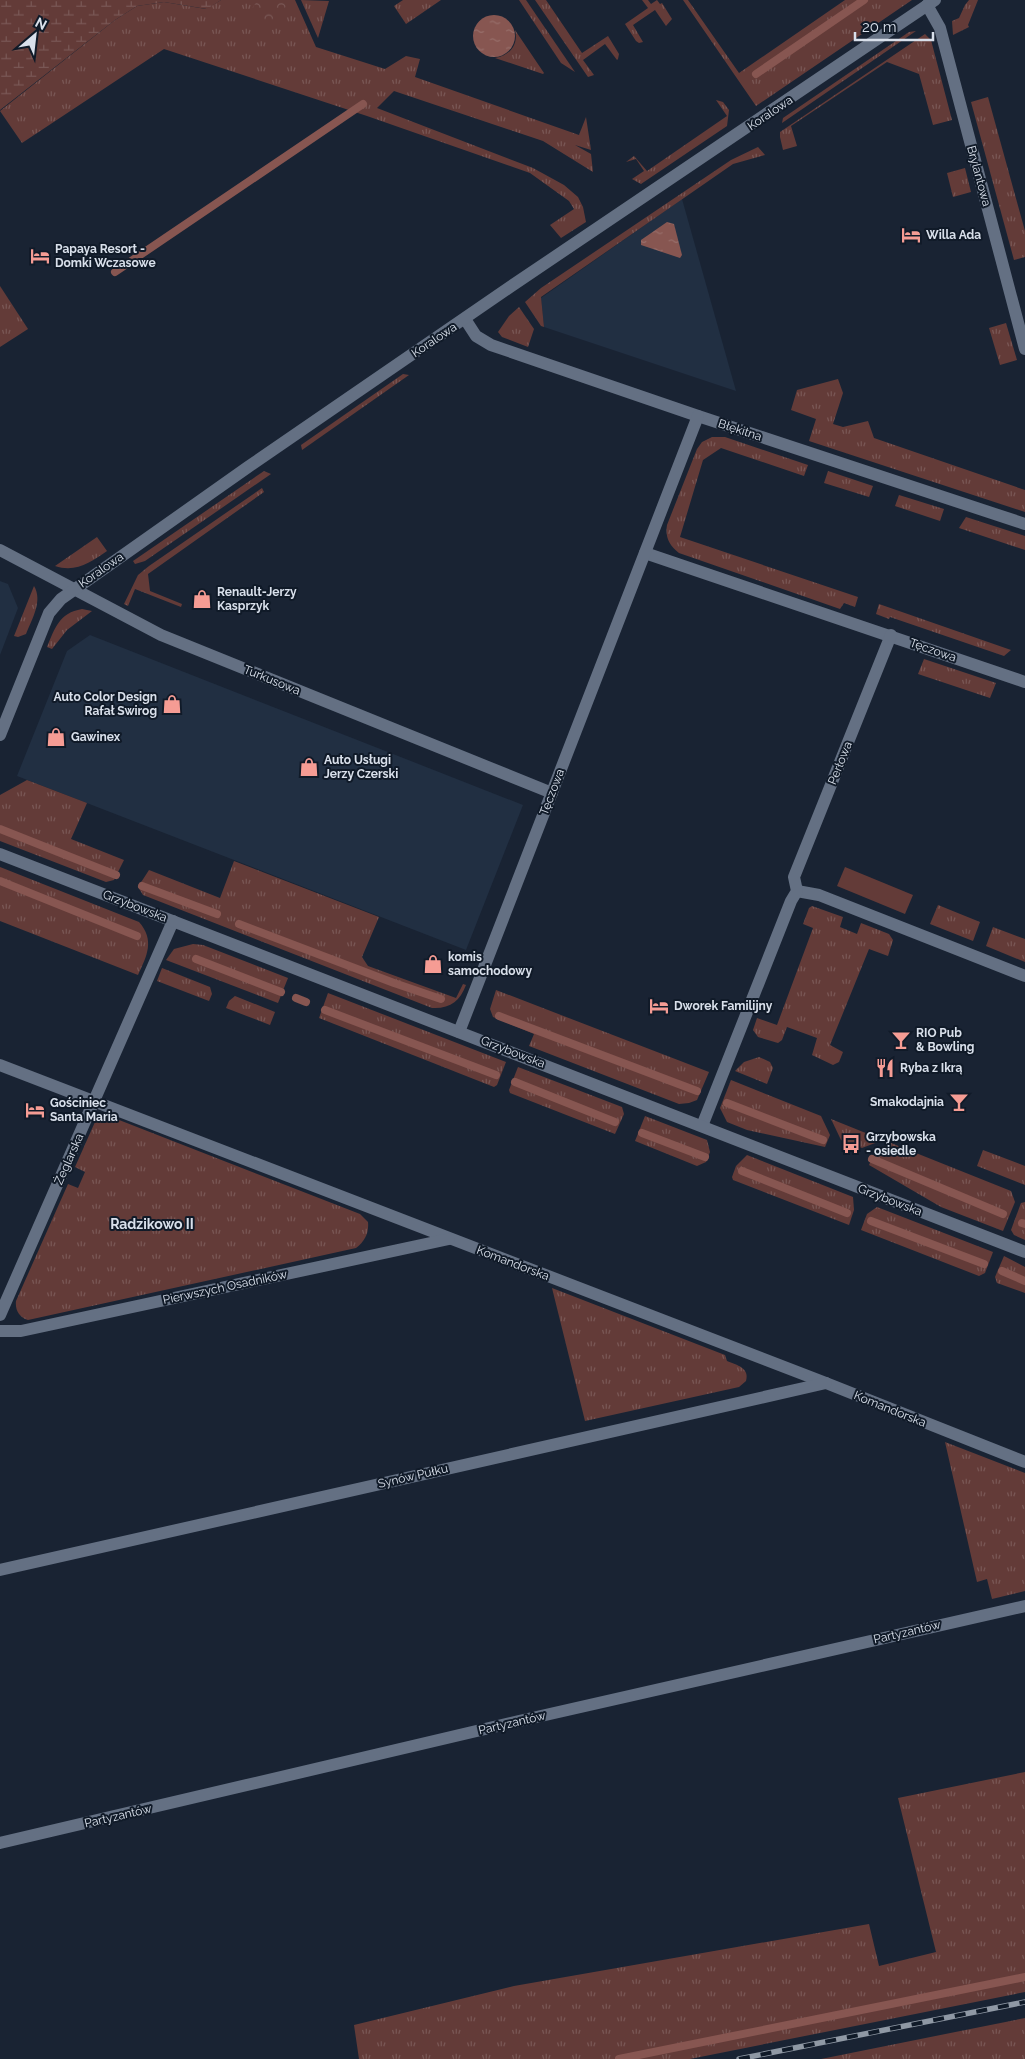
<svg xmlns="http://www.w3.org/2000/svg" width="1025" height="2059" font-family="Raleway,sans-serif">
<style>
.built{fill:#212f42}
.grass{fill:url(#grass-tufts)}
.forest{fill:url(#forest-crowns)}
.wetland{fill:url(#wetland-marsh)}
.garden{fill:#633b38}
.water{fill:url(#water-ripples)}
.lines{fill:none;stroke-linecap:round;stroke-linejoin:round}
.stream{stroke:#875651;stroke-width:8}
.street{stroke:#647083;stroke-width:12}
.secondary{stroke:#647083;stroke-width:12}
.rail-casing{stroke:#8f98a4;stroke-width:5.5}
.rail{stroke:#101a28;stroke-width:4;stroke-dasharray:11;stroke-linecap:butt}
.labels{text-anchor:middle;dominant-baseline:central;stroke-width:4;stroke-linejoin:round;paint-order:stroke}
.street-label{font-size:12px;fill:#d9e0eb;stroke:#101a28}
.poi-label{font-size:12px;font-weight:bold;fill:#d9e0eb;stroke:#101a28;text-anchor:start}
.neighbourhood-label{font-size:14px;font-weight:bold;fill:#d9e0eb;stroke:#101a28}
</style>
<defs>
<pattern id="grass-tufts" width="24" height="20" patternUnits="userSpaceOnUse" patternTransform="scale(1.25)"><rect width="24" height="20" fill="#633b38"/><path d="M3 7l-1-3M5 7V3M7 7l1-3M15 17l-1-3M17 17v-4M19 17l1-3" fill="none" stroke="#795755"/></pattern>
<pattern id="forest-crowns" width="20" height="18" patternUnits="userSpaceOnUse" patternTransform="scale(1.25)"><rect width="20" height="18" fill="#633b38"/><path d="M2 6a3 3 0 1 1 6 0M12 15a3 3 0 1 1 6 0" fill="none" stroke="#795755"/></pattern>
<pattern id="wetland-marsh" width="20" height="14" patternUnits="userSpaceOnUse" patternTransform="scale(1.25)"><rect width="20" height="14" fill="#633b38"/><path d="M1 5h8M5 5V1M11 12h8M15 12V8" fill="none" stroke="#795755"/></pattern>
<pattern id="water-ripples" width="26" height="14" patternUnits="userSpaceOnUse" patternTransform="scale(1.25)"><rect width="26" height="14" fill="#875651"/><path d="M2 4q2-2 4 0t4 0M15 11q2-2 4 0t4 0" fill="none" stroke="#976e6a"/></pattern>
</defs>
<rect width="100%" height="100%" fill="#192333"/>
<g class="built">
<path d="M 682,199 L 736,391 L 544,327 L 541,298 Z"/>
<path d="M 0,581 L 8,584 L 18,608 L 0,655 Z"/>
<path d="M 90,635 L 523,805 L 466,950 L 17,776 L 67,651 Z"/>
</g>
<g class="grass">
<path d="M 221,0 L 295,0 L 316,47 L 385,69 L 406,56 L 420,59 L 415,77 L 579,135 L 586,117 L 591,150 L 575,145 L 591,154 L 593,172 L 543,141 L 394,91 L 377,108 L 533,168 L 564,185 L 578,197 L 583,207 L 586,222 L 561,238 L 550,225 L 574,209 L 569,201 L 530,173 L 367,116 L 164,49 L 22,143 L 0,111 L 115,20 L 137,6 L 164,2 L 206,9 Z"/>
<path d="M 301,0 L 329,1 L 318,38 Z"/>
<path d="M 403,0 L 441,0 L 406,24 L 394,6 Z"/>
<path d="M 519,0 L 526,0 L 575,72 L 561,63 Z"/>
<path d="M 535,0 L 546,0 L 582,53 L 608,36 L 619,54 L 618,59 L 617,60 L 605,44 L 583,60 L 594,75 L 588,77 Z"/>
<path d="M 642,0 L 648,0 L 651,4 L 657,0 L 660,4 L 662,3 L 672,19 L 666,26 L 655,10 L 633,25 L 643,42 L 639,43 L 636,41 L 625,24 L 648,8 Z"/>
<path d="M 683,0 L 688,0 L 739,73 L 845,0 L 912,0 L 756,106 Z"/>
<path d="M 969,0 L 978,0 L 968,25 L 969,27 L 953,35 L 952,21 L 959,18 L 965,5 Z"/>
<path d="M 515,30 L 544,73 L 543,74 L 495,58 C 509,56 519,45 515,30 Z"/>
<path d="M 916,31 L 782,123 L 783,118 L 909,32 Z"/>
<path d="M 925,34 L 931,40 L 952,120 L 933,125 L 919,74 L 887,62 L 791,126 L 797,146 L 783,150 L 780,137 L 780,132 Z"/>
<path d="M 988,97 L 1025,231 L 1025,257 L 1014,260 L 971,102 Z"/>
<path d="M 716,100 L 723,102 L 729,110 L 727,126 L 641,184 L 632,179 L 644,171 L 636,159 L 626,162 L 634,156 L 647,171 L 727,116 Z"/>
<path d="M 758,147 L 765,155 L 733,164 L 541,297 L 544,327 L 541,326 L 525,302 L 541,288 L 731,160 Z"/>
<path d="M 965,168 L 971,192 L 953,197 L 947,173 Z"/>
<path d="M 0,286 L 28,329 L 0,347 Z"/>
<path d="M 519,307 L 534,329 L 528,347 L 502,337 L 498,332 L 509,316 Z"/>
<path d="M 1006,323 L 1017,360 L 1000,365 L 989,328 Z"/>
<path d="M 403,374 L 409,375 L 302,450 L 301,445 Z"/>
<path d="M 838,379 L 843,393 L 833,424 L 843,427 L 868,421 L 874,438 L 1025,490 L 1025,512 L 809,441 L 816,419 L 791,410 L 797,390 Z"/>
<path d="M 712,437 L 725,437 L 808,465 L 804,476 L 721,448 L 703,460 L 680,537 L 858,597 L 855,607 L 844,603 L 840,609 L 679,553 C 669,545 665,537 667,525 L 697,449 L 702,442 Z"/>
<path d="M 264,471 L 271,474 L 145,561 L 135,564 L 133,561 Z"/>
<path d="M 828,471 L 873,486 L 869,497 L 824,483 Z"/>
<path d="M 262,488 L 264,492 L 148,574 L 150,591 L 182,604 L 181,607 L 135,589 L 128,606 L 124,604 L 138,575 L 149,566 Z"/>
<path d="M 899,495 L 944,509 L 940,521 L 895,506 Z"/>
<path d="M 966,517 L 1025,536 L 1025,550 L 959,528 Z"/>
<path d="M 97,537 L 107,551 C 91,562 76,573 55,566 Z"/>
<path d="M 34,586 C 43,601 32,619 26,634 L 18,637 L 14,636 Z"/>
<path d="M 879,604 L 1011,650 L 1004,656 L 890,617 L 889,619 L 876,614 Z"/>
<path d="M 82,609 L 92,611 L 67,630 L 52,649 L 47,647 C 55,628 59,613 82,609 Z"/>
<path d="M 924,659 L 996,683 L 990,698 L 918,674 Z"/>
<path d="M 27,780 L 87,803 L 71,839 L 124,860 L 114,880 L 106,882 L 0,841 L 0,795 Z"/>
<path d="M 234,861 L 379,917 L 362,957 L 368,966 L 456,998 L 463,984 L 466,985 C 460,1001 450,1009 432,1008 L 143,895 L 138,887 L 149,870 L 220,898 Z"/>
<path d="M 0,867 L 139,922 C 155,940 147,956 138,975 L 0,921 Z"/>
<path d="M 938,905 L 980,922 L 973,941 L 930,924 Z"/>
<path d="M 812,906 L 843,917 L 840,927 L 857,934 L 861,923 L 889,934 L 893,940 L 888,956 L 869,949 L 830,1045 L 843,1052 L 839,1062 L 833,1065 L 812,1055 L 817,1038 L 787,1027 L 782,1040 L 778,1043 L 758,1037 L 753,1030 L 757,1018 L 777,1025 L 813,928 L 803,924 L 809,908 Z"/>
<path d="M 993,927 L 1025,939 L 1025,962 L 986,946 Z"/>
<path d="M 193,944 L 203,945 L 288,978 L 278,1003 L 166,960 L 174,949 Z"/>
<path d="M 162,968 L 210,987 L 212,994 L 209,1001 L 157,981 Z"/>
<path d="M 496,990 L 709,1072 L 697,1100 L 689,1103 L 679,1104 L 529,1046 L 534,1034 L 493,1017 L 490,1009 Z"/>
<path d="M 328,993 L 506,1062 L 497,1085 L 494,1087 L 319,1018 Z"/>
<path d="M 235,996 L 275,1012 L 270,1025 L 226,1008 L 229,1001 Z"/>
<path d="M 759,1057 L 770,1062 L 773,1068 L 767,1084 L 735,1071 L 744,1062 Z"/>
<path d="M 518,1067 L 622,1107 L 624,1114 L 615,1134 L 510,1093 L 509,1090 Z"/>
<path d="M 731,1080 L 821,1116 L 830,1135 L 825,1147 L 747,1130 L 727,1122 L 720,1108 Z"/>
<path d="M 103,1116 L 114,1118 L 360,1214 L 368,1222 C 369,1233 365,1241 356,1248 L 28,1320 C 19,1317 15,1310 16,1301 L 68,1184 L 78,1188 L 85,1172 L 75,1167 L 95,1122 Z"/>
<path d="M 645,1116 L 707,1140 L 710,1152 L 706,1162 L 697,1166 L 635,1141 Z"/>
<path d="M 831,1119 L 883,1140 L 862,1148 L 841,1140 Z"/>
<path d="M 891,1143 L 1011,1191 L 1015,1202 L 1003,1231 L 941,1207 L 869,1165 L 875,1151 Z"/>
<path d="M 983,1150 L 1025,1166 L 1025,1185 L 977,1166 Z"/>
<path d="M 747,1155 L 853,1197 L 854,1210 L 849,1225 L 733,1180 L 732,1177 L 736,1166 Z"/>
<path d="M 1025,1202 L 1025,1240 L 1014,1235 L 1011,1230 L 1021,1203 Z"/>
<path d="M 877,1207 L 993,1252 L 985,1273 L 979,1276 L 861,1230 L 867,1214 Z"/>
<path d="M 1004,1256 L 1025,1267 L 1025,1293 L 997,1283 L 995,1277 Z"/>
<path d="M 552,1288 L 725,1355 L 727,1361 C 737,1365 750,1368 746,1381 L 739,1387 L 585,1421 Z"/>
<path d="M 945,1442 L 1025,1473 L 1025,1591 L 992,1599 L 987,1579 L 977,1582 Z"/>
<path d="M 1025,1772 L 1025,1992 L 690,2059 L 359,2059 L 354,2025 L 514,1986 L 869,1924 L 879,1966 L 936,1952 L 898,1798 Z"/>
<path d="M 1025,2018 L 1025,2059 L 821,2059 Z"/>
</g>
<path class="forest" d="M 259,0 L 289,0 L 281,16 L 264,25 L 254,22 C 248,14 252,6 259,0 Z"/>
<path class="wetland" d="M 0,0 L 221,0 L 207,9 L 164,2 L 137,6 L 115,20 L 0,110 Z"/>
<path class="garden" d="M 845,867 L 913,895 L 905,914 L 837,886 Z"/>
<g class="water">
<circle cx="494" cy="36" r="21"/>
<path d="M 667,222 L 674,224 L 682,255 L 680,258 L 641,245 L 641,240 Z"/>
</g>
<g class="lines">
<g class="stream">
<path d="M 756,74 L 864,0"/>
<path d="M 115,272 L 363,104"/>
<path d="M 0,829 L 116,875"/>
<path d="M 0,881 L 137,936"/>
<path d="M 142,886 L 217,914"/>
<path d="M 239,924 L 394,983 L 441,999"/>
<path d="M 196,959 L 281,992"/>
<path d="M 296,998 L 306,1002"/>
<path d="M 325,1010 L 496,1075"/>
<path d="M 499,1016 L 697,1091"/>
<path d="M 515,1082 L 615,1122"/>
<path d="M 727,1103 L 823,1140"/>
<path d="M 642,1133 L 705,1157"/>
<path d="M 872,1159 L 1003,1214"/>
<path d="M 742,1171 L 847,1213"/>
<path d="M 871,1221 L 984,1264"/>
<path d="M 1022,1223 L 1025,1224"/>
<path d="M 1002,1271 L 1025,1281"/>
<path d="M 619,2059 L 1025,1977"/>
</g>
<g class="street">
<path d="M 927,5 L 940,28 L 1025,349"/>
<path d="M 465,319 L 476,336 L 491,345 L 698,416 L 1025,524"/>
<path d="M 0,550 L 161,635 L 552,793"/>
<path d="M 645,553 L 1025,682"/>
<path d="M 0,735 L 49,613 L 61,599 L 248,467 L 510,287 L 935,0"/>
<path d="M 797,891 L 819,895 L 1025,976"/>
<path d="M 459,1032 L 698,416"/>
<path d="M 0,1065 L 826,1383 L 1025,1462"/>
<path d="M 702,1126 L 791,901 L 797,891 L 794,877 L 891,635"/>
<path d="M 0,1315 L 173,921"/>
<path d="M 0,1331 L 21,1331 L 449,1239"/>
<path d="M 0,1570 L 826,1383"/>
<path d="M 0,1843 L 519,1721 L 1025,1606"/>
</g>
<path class="secondary" d="M 0,854 L 1025,1252"/>
<g class="rail-casing">
<path id="rail" d="M 739,2059 L 1025,2002"/>
</g>
<use href="#rail" class="rail"/>
</g>
<defs>
<g id="hotel-bare" transform="scale(1.5)"><path d="M-6-4.5h1.5V1H6V5H4.5V3h-9V5H-6ZM-4 0a1.8 1.8 0 1 1 3.6 0ZM.5 0V-2.5h3Q6-2.5 6 0Z" fill="#f59c94" stroke="#101a28" stroke-width="2.5" paint-order="stroke"/></g>
<g id="shop-bare" transform="scale(1.5)"><path d="M-5-2.5h2.3a2.7 3.5 0 0 1 5.4 0H5L5.5 6h-11ZM-1.5-2.5h3a1.5 2.3 0 0 0-3 0Z" fill="#f59c94" stroke="#101a28" stroke-width="2.5" paint-order="stroke"/></g>
<g id="bar-bare" transform="scale(1.5)"><path d="M-6-5H6L.8 .8V4.5H3.5V6h-7V4.5H-.8V.8Z" fill="#f59c94" stroke="#101a28" stroke-width="2.5" paint-order="stroke"/></g>
<g id="restaurant-bare" transform="scale(1.5)"><path d="M-5-6h1v4h1v-4h1v4h1v-4h1v5L-1.5 .5V6h-2V.5L-5-1ZM5-6V6H3V1.5H1.5Q1.5-4 5-6Z" fill="#f59c94" stroke="#101a28" stroke-width="2.5" paint-order="stroke"/></g>
<g id="bus-bare" transform="scale(1.5)"><path d="M-5-6H5V4H4V6H2V4H-2V6H-4V4H-5ZM-3.5-4V0h7V-4ZM-3.5 1.2v1.5H-2V1.2ZM2 1.2v1.5H3.5V1.2Z" fill="#f59c94" stroke="#101a28" stroke-width="2.5" paint-order="stroke"/></g>
</defs>
<g fill-rule="evenodd">
<use href="#hotel-bare" x="911" y="235"/>
<use href="#hotel-bare" x="40" y="256"/>
<use href="#shop-bare" x="202" y="599"/>
<use href="#shop-bare" x="172" y="704"/>
<use href="#shop-bare" x="56" y="737"/>
<use href="#shop-bare" x="309" y="767"/>
<use href="#shop-bare" x="433" y="964"/>
<use href="#hotel-bare" x="659" y="1006"/>
<use href="#bar-bare" x="901" y="1040"/>
<use href="#restaurant-bare" x="885" y="1068"/>
<use href="#bar-bare" x="959" y="1102"/>
<use href="#hotel-bare" x="35" y="1110"/>
<use href="#bus-bare" x="851" y="1144"/>
</g>
<g class="labels">
<g class="street-label">
<text transform="translate(770 113) rotate(-34)">Koralowa</text>
<text transform="translate(979 176) rotate(75)">Brylantowa</text>
<text transform="translate(434 340) rotate(-34)">Koralowa</text>
<text transform="translate(740 430) rotate(18)">Błękitna</text>
<text transform="translate(101 570) rotate(-35)">Koralowa</text>
<text transform="translate(933 650) rotate(19)">Tęczowa</text>
<text transform="translate(272 680) rotate(22)">Turkusowa</text>
<text transform="translate(840 763) rotate(-68)">Perłowa</text>
<text transform="translate(552 792) rotate(-69)">Tęczowa</text>
<text transform="translate(135 906) rotate(21)">Grzybowska</text>
<text transform="translate(513 1052) rotate(21)">Grzybowska</text>
<text transform="translate(69 1159) rotate(-66)">Żeglarska</text>
<text transform="translate(890 1200) rotate(21)">Grzybowska</text>
<text transform="translate(513 1263) rotate(21)">Komandorska</text>
<text transform="translate(225 1287) rotate(-12)">Pierwszych Osadników</text>
<text transform="translate(890 1409) rotate(22)">Komandorska</text>
<text transform="translate(413 1476) rotate(-13)">Synów Pułku</text>
<text transform="translate(907 1632) rotate(-13)">Partyzantów</text>
<text transform="translate(512 1723) rotate(-13)">Partyzantów</text>
<text transform="translate(118 1816) rotate(-13)">Partyzantów</text>
</g>
<g class="poi-label">
<text x="926" y="235">Willa Ada</text>
<text x="55" y="249">Papaya Resort -<tspan x="55" dy="14">Domki Wczasowe</tspan></text>
<text x="217" y="592">Renault-Jerzy<tspan x="217" dy="14">Kasprzyk</tspan></text>
<text x="157" y="697" text-anchor="end">Auto Color Design<tspan x="157" dy="14">Rafał Swirog</tspan></text>
<text x="71" y="737">Gawinex</text>
<text x="324" y="760">Auto Usługi<tspan x="324" dy="14">Jerzy Czerski</tspan></text>
<text x="448" y="957">komis<tspan x="448" dy="14">samochodowy</tspan></text>
<text x="674" y="1006">Dworek Familijny</text>
<text x="916" y="1033">RIO Pub<tspan x="916" dy="14">&amp; Bowling</tspan></text>
<text x="900" y="1068">Ryba z Ikrą</text>
<text x="944" y="1102" text-anchor="end">Smakodajnia</text>
<text x="50" y="1103">Gościniec<tspan x="50" dy="14">Santa Maria</tspan></text>
<text x="866" y="1137">Grzybowska<tspan x="866" dy="14">- osiedle</tspan></text>
</g>
<g class="neighbourhood-label">
<text x="152" y="1224">Radzikowo II</text>
</g>
</g>
<g transform="translate(35 35) rotate(28)" stroke="#101a28" stroke-width="4" paint-order="stroke">
<path d="M0-4L9 19L0 12L-9 19Z" fill="#d9e0eb"/>
<text y="-8" font-size="14" font-weight="bold" text-anchor="middle" fill="#d9e0eb">N</text>
</g>
<path d="M855 32v8h78v-8" fill="none" stroke="#d9e0eb" stroke-width="2.5"/>
<text x="862" y="32" font-size="15" fill="#d9e0eb" stroke="#101a28" stroke-width="4" paint-order="stroke">20 m</text>
</svg>
